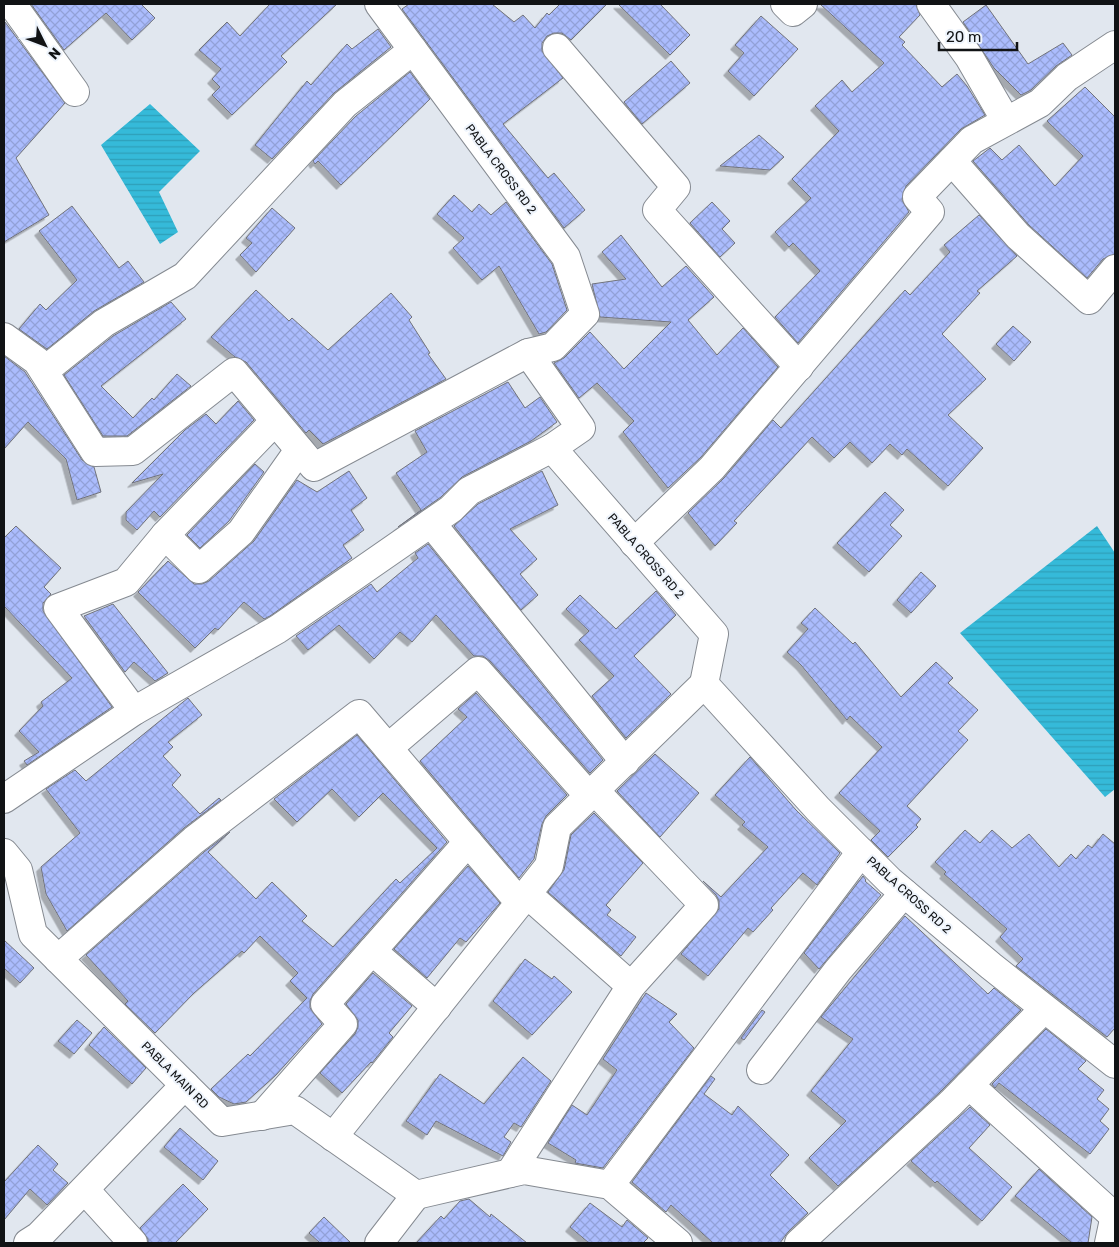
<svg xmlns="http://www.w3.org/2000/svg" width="1119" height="1247" font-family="Rubik,sans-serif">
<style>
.water{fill:url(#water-rules)}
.building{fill:url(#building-cross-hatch);stroke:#71737b;filter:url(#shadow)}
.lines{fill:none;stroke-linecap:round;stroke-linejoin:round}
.street-casing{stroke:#858a91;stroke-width:30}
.street{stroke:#fff;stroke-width:28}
.labels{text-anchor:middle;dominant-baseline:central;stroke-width:4;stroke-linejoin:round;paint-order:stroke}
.street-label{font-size:12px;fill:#111315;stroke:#eef4fc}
</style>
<defs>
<pattern id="water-rules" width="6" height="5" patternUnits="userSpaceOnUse" patternTransform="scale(1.25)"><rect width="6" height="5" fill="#35bad9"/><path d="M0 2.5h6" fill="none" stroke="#2e9fb9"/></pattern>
<pattern id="building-cross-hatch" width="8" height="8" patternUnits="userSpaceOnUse" patternTransform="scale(1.25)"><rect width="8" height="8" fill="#abbcfd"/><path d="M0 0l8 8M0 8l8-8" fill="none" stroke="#92a1d8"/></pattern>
<filter id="shadow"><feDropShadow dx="-4.5" dy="4.5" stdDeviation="0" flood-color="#0004"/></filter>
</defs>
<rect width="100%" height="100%" fill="#e1e7ef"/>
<g class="water">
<path d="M 150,104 L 200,151 L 159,192 L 178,232 L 160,244 L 101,145 Z"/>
<path d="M 1097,526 L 1115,553 L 1115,789 L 1105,797 L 960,633 Z"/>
</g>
<g class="building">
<path d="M 31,4 L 141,4 L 155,18 L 132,40 L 106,13 L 64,50 Z"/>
<path d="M 270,4 L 337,4 L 281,56 L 287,62 L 232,115 L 212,95 L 220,87 L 212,79 L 221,69 L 199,50 L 227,22 L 240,36 Z"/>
<path d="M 409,4 L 492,4 L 514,22 L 523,15 L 535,28 L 547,13 L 549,15 L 560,4 L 607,4 L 571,40 L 562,33 L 554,33 L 547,36 L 542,43 L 542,51 L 563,78 L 503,124 L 548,178 L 554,173 L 585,210 L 564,228 L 402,9 Z"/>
<path d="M 618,4 L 660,4 L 690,35 L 670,55 Z"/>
<path d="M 820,4 L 916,4 L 920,15 L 899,37 L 905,42 L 902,45 L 942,87 L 957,74 L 967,86 L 985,115 L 961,129 L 906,186 L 902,200 L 909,212 L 798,343 L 775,317 L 820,271 L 793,243 L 789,247 L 775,232 L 811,198 L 792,179 L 839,131 L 815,106 L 842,80 L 852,92 L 884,63 Z"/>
<path d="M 986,5 L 1028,64 L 1063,43 L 1072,55 L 1056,66 L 1031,90 L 1021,95 L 994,68 L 963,22 Z"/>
<path d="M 761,16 L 798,49 L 754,96 L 728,71 L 744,53 L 735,45 Z"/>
<path d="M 5,22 L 65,103 L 16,158 L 49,215 L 4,242 Z"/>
<path d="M 378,29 L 391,47 L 334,93 L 272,159 L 255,145 L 307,81 L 311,85 L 347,44 L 352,49 Z"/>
<path d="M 671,61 L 690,83 L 642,124 L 624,102 Z"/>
<path d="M 410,72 L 430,99 L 341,185 L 318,161 L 315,164 L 313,161 L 356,116 Z"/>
<path d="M 1085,87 L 1115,117 L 1115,254 L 1103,259 L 1087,278 L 1029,225 L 973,161 L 990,148 L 1002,160 L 1019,145 L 1055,186 L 1083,156 L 1047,121 Z"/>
<path d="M 759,135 L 784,157 L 770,170 L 720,166 Z"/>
<path d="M 454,195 L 472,212 L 479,204 L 491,215 L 506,202 L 552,264 L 567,310 L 546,332 L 539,334 L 499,266 L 482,280 L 453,248 L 464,238 L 437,214 Z"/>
<path d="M 712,202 L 730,221 L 722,229 L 735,243 L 720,257 L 690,223 Z"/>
<path d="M 72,206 L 119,268 L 128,261 L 144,282 L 94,311 L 47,349 L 19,329 L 40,304 L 46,310 L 77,280 L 39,231 Z"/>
<path d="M 272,208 L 295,228 L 256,272 L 240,255 L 252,243 L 246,238 Z"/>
<path d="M 979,215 L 1017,256 L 977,291 L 980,293 L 942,334 L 986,379 L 948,415 L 983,448 L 948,486 L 907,449 L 902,455 L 890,444 L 872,463 L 850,442 L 834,458 L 812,437 L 734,521 L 737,523 L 715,546 L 688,513 L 724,478 L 773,420 L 781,428 L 905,290 L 910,295 L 950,252 L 944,245 Z"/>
<path d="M 621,235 L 662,287 L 686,266 L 714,297 L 688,320 L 717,355 L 743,328 L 778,367 L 701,457 L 668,488 L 623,432 L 634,421 L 597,383 L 579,398 L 554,363 L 564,358 L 590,332 L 624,369 L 671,322 L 600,317 L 592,284 L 626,279 L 602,252 Z"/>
<path d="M 256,290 L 289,321 L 292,318 L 328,350 L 391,293 L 412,317 L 409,320 L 430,353 L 428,354 L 446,379 L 323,444 L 309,430 L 306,433 L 246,362 L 235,357 L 211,337 Z"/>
<path d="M 171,302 L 186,319 L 101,386 L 133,418 L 152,398 L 154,400 L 177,374 L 191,386 L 127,436 L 103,436 L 64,375 L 113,336 Z"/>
<path d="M 1013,326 L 1031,342 L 1014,361 L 996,344 Z"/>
<path d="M 4,356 L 25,372 L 82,460 L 94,467 L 101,492 L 77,500 L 66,459 L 28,422 L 4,449 Z"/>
<path d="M 508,382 L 525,408 L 540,397 L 557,422 L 531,441 L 462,477 L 441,497 L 398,527 L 421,510 L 396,473 L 427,452 L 415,431 Z"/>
<path d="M 238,401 L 254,420 L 160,517 L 154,511 L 137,530 L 126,520 L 126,512 L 163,474 L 132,483 L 185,430 L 206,414 L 216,424 Z"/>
<path d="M 255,464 L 264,472 L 229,521 L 200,548 L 187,535 Z"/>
<path d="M 349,471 L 367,498 L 351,510 L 364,530 L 343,545 L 352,558 L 270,616 L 264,619 L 244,602 L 218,630 L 215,628 L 195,648 L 138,592 L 168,561 L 194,584 L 202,584 L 209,581 L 254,541 L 297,480 L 317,492 Z"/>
<path d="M 542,471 L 558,505 L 510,529 L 537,559 L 520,574 L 538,595 L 521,610 L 454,526 L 478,504 Z"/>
<path d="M 885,492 L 904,510 L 890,525 L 902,536 L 869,572 L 837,543 Z"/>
<path d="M 16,526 L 61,568 L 44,587 L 51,594 L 43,603 L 43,611 L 112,707 L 27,765 L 24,761 L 39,752 L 19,731 L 43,706 L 41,702 L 72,678 L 4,606 L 4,538 Z"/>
<path d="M 428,544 L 603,760 L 590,773 L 490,661 L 483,656 L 474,656 L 436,615 L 412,642 L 400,632 L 374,659 L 339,625 L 308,650 L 296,636 L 371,584 L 377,592 L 418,558 L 415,553 Z"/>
<path d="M 921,572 L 936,586 L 911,613 L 897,600 Z"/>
<path d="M 656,591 L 676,615 L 634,656 L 671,694 L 626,738 L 592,696 L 614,676 L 579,640 L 589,631 L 566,609 L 580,595 L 616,629 Z"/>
<path d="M 113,604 L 168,673 L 155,681 L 134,662 L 125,672 L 84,616 Z"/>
<path d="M 815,608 L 853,644 L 855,642 L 901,697 L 936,662 L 953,678 L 948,683 L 978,710 L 958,731 L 968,740 L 907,806 L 921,819 L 916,825 L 918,827 L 888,857 L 871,840 L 880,831 L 839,793 L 882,747 L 850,716 L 847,720 L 801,665 L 787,652 L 808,629 L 801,623 Z"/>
<path d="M 476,693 L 567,795 L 546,816 L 542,824 L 534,859 L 519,878 L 420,761 L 467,717 L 458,709 Z"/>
<path d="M 188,698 L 202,715 L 168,742 L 173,747 L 163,756 L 181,775 L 172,785 L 200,814 L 219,798 L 221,800 L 184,828 L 67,931 L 46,894 L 41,867 L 80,833 L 46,789 L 75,770 L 86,781 Z"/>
<path d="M 357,735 L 447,842 L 313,994 L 310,1001 L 310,1008 L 322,1024 L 276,1075 L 246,1102 L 234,1104 L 219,1097 L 211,1089 L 248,1054 L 250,1056 L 307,998 L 290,981 L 298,973 L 260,936 L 244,953 L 242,951 L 194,993 L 155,1033 L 125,1004 L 128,1001 L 86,955 L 204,852 L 230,832 L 208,852 L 256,899 L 272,882 L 307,916 L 302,921 L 333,947 L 396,879 L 400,883 L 437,848 L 383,793 L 359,817 L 332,789 L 297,822 L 274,799 Z"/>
<path d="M 655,754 L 699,793 L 660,837 L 617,791 Z"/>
<path d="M 750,757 L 796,810 L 840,853 L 817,885 L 803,873 L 771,908 L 773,910 L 753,932 L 748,928 L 708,976 L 681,954 L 719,909 L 719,901 L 716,895 L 703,881 L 721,897 L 768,847 L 742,825 L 745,822 L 715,795 Z"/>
<path d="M 594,813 L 643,863 L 606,905 L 611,910 L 607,915 L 636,937 L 621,956 L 548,892 L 564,870 L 571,835 Z"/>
<path d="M 965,830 L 980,843 L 992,830 L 1012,848 L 1029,834 L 1059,867 L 1071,854 L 1076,859 L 1088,845 L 1092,848 L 1103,834 L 1115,844 L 1115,1028 L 1107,1037 L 1016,966 L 1023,959 L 1000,937 L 1007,929 L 944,874 L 946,872 L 935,862 Z"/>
<path d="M 468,866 L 500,903 L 466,942 L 460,938 L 427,978 L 394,949 Z"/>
<path d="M 863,876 L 866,880 L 865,881 L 881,895 L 819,969 L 804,953 Z"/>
<path d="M 905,916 L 988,994 L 994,988 L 1021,1010 L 940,1092 L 838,1186 L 809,1158 L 846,1121 L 811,1091 L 853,1039 L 821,1017 Z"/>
<path d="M 4,940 L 34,968 L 20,983 L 4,968 Z"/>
<path d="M 525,959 L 552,979 L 554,976 L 572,992 L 532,1035 L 493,1001 Z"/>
<path d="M 373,973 L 412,1006 L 389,1033 L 393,1037 L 372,1063 L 371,1062 L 342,1093 L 320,1073 L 355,1034 L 358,1027 L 358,1020 L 346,1004 Z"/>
<path d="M 646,993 L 677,1014 L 669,1022 L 694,1048 L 603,1168 L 575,1163 L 576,1160 L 548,1143 L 572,1105 L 587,1115 L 617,1070 L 603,1059 Z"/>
<path d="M 762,1010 L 765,1012 L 744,1040 L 741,1038 Z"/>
<path d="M 77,1020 L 92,1033 L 74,1054 L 58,1041 Z"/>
<path d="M 104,1027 L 146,1068 L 132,1084 L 89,1045 Z"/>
<path d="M 1046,1029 L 1086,1061 L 1078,1069 L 1104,1090 L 1097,1099 L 1109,1109 L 1100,1121 L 1109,1129 L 1090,1154 L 999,1083 L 995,1088 L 992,1084 Z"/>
<path d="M 523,1057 L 551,1081 L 521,1127 L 514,1123 L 504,1137 L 511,1142 L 503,1156 L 436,1121 L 427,1135 L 406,1121 L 440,1074 L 484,1104 Z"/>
<path d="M 711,1076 L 715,1079 L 704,1094 L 732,1115 L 738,1106 L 789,1155 L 770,1175 L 808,1213 L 788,1232 L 780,1243 L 713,1243 L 671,1205 L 666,1212 L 632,1182 Z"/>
<path d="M 970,1107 L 990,1125 L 969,1148 L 1012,1187 L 982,1221 L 937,1181 L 935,1183 L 911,1161 Z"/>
<path d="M 180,1128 L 218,1161 L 203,1180 L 164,1147 Z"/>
<path d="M 38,1145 L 58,1164 L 53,1170 L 68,1183 L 47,1205 L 30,1189 L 4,1220 L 4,1182 Z"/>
<path d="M 1039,1169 L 1092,1217 L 1088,1243 L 1072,1243 L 1015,1196 Z"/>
<path d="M 183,1184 L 208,1209 L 175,1243 L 148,1243 L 148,1239 L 140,1228 Z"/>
<path d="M 469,1199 L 490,1217 L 491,1214 L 527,1243 L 416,1243 L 441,1216 L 444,1219 L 460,1201 Z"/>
<path d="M 590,1203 L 622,1227 L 627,1220 L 648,1238 L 643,1243 L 589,1243 L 570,1227 Z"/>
<path d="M 324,1217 L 351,1243 L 320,1243 L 309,1233 Z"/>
</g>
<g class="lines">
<g class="street-casing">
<g id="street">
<path d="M 12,4 L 75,92"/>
<path d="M 379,4 L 566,257 L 585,314 L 553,347 L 528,353 L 581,428 L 552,448 L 714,634 L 704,684"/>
<path d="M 785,4 L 793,12 L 803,4"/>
<path d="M 931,4 L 969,57 L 1006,121"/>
<path d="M 557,48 L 676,187 L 657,210 L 799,367"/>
<path d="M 952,161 L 1018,236 L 1089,300 L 1115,269"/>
<path d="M 4,337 L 37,361 L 95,452 L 133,451 L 234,372 L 314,467 L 528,353"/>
<path d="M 44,371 L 104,323 L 185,276 L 345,104 L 413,50"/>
<path d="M 431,523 L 625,762"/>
<path d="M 165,535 L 199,569 L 241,532 L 299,450"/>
<path d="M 634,543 L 712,468 L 930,212 L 917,197 L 972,140 L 1040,103 L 1067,77 L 1115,45"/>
<path d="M 704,684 L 818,809 L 890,881 L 991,966 L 1115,1064"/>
<path d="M 134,711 L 58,608 L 126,582 L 165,535 L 275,421"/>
<path d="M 388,748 L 478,671 L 589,796"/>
<path d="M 4,799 L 134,711 L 278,629 L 451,509 L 469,491 L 552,448"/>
<path d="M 4,853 L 18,870 L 33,934 L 222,1122 L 295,1110 L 416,1195"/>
<path d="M 527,894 L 631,986"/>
<path d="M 372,951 L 437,1007"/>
<path d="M 58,959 L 194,840 L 359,714 L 520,903"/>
<path d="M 761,1070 L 838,970 L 904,893"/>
<path d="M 969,1085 L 1115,1217"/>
<path d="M 262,1116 L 343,1024 L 325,1004 L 468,842"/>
<path d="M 333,1137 L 549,866 L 557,827 L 704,684"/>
<path d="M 510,1173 L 631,986 L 704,905 L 595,791"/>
<path d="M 610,1185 L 861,852"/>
<path d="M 85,1190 L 133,1243"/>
<path d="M 416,1195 L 524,1170 L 610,1185 L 678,1243"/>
<path d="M 28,1243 L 39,1236 L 185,1085"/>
<path d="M 379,1243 L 416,1195"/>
<path d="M 799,1243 L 951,1103 L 1044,1009"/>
<path d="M 1109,1243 L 1115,1215"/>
</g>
</g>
<use href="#street" class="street"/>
</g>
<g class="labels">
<g class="street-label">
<text transform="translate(501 169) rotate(53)">PABLA CROSS RD 2</text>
<text transform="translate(646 556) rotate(49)">PABLA CROSS RD 2</text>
<text transform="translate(909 895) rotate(42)">PABLA CROSS RD 2</text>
<text transform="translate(175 1075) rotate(45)">PABLA MAIN RD</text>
</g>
</g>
<rect width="1119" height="1247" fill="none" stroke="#111315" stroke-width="10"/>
<g transform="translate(45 45) rotate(132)" stroke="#eef4fc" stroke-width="4" paint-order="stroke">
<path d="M0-4L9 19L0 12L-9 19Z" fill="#111315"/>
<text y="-8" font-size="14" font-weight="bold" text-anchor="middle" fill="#111315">N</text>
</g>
<path d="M939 42v8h78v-8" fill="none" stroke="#111315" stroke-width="2.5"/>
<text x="946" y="42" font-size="15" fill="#111315" stroke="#eef4fc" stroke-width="4" paint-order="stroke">20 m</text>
</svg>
